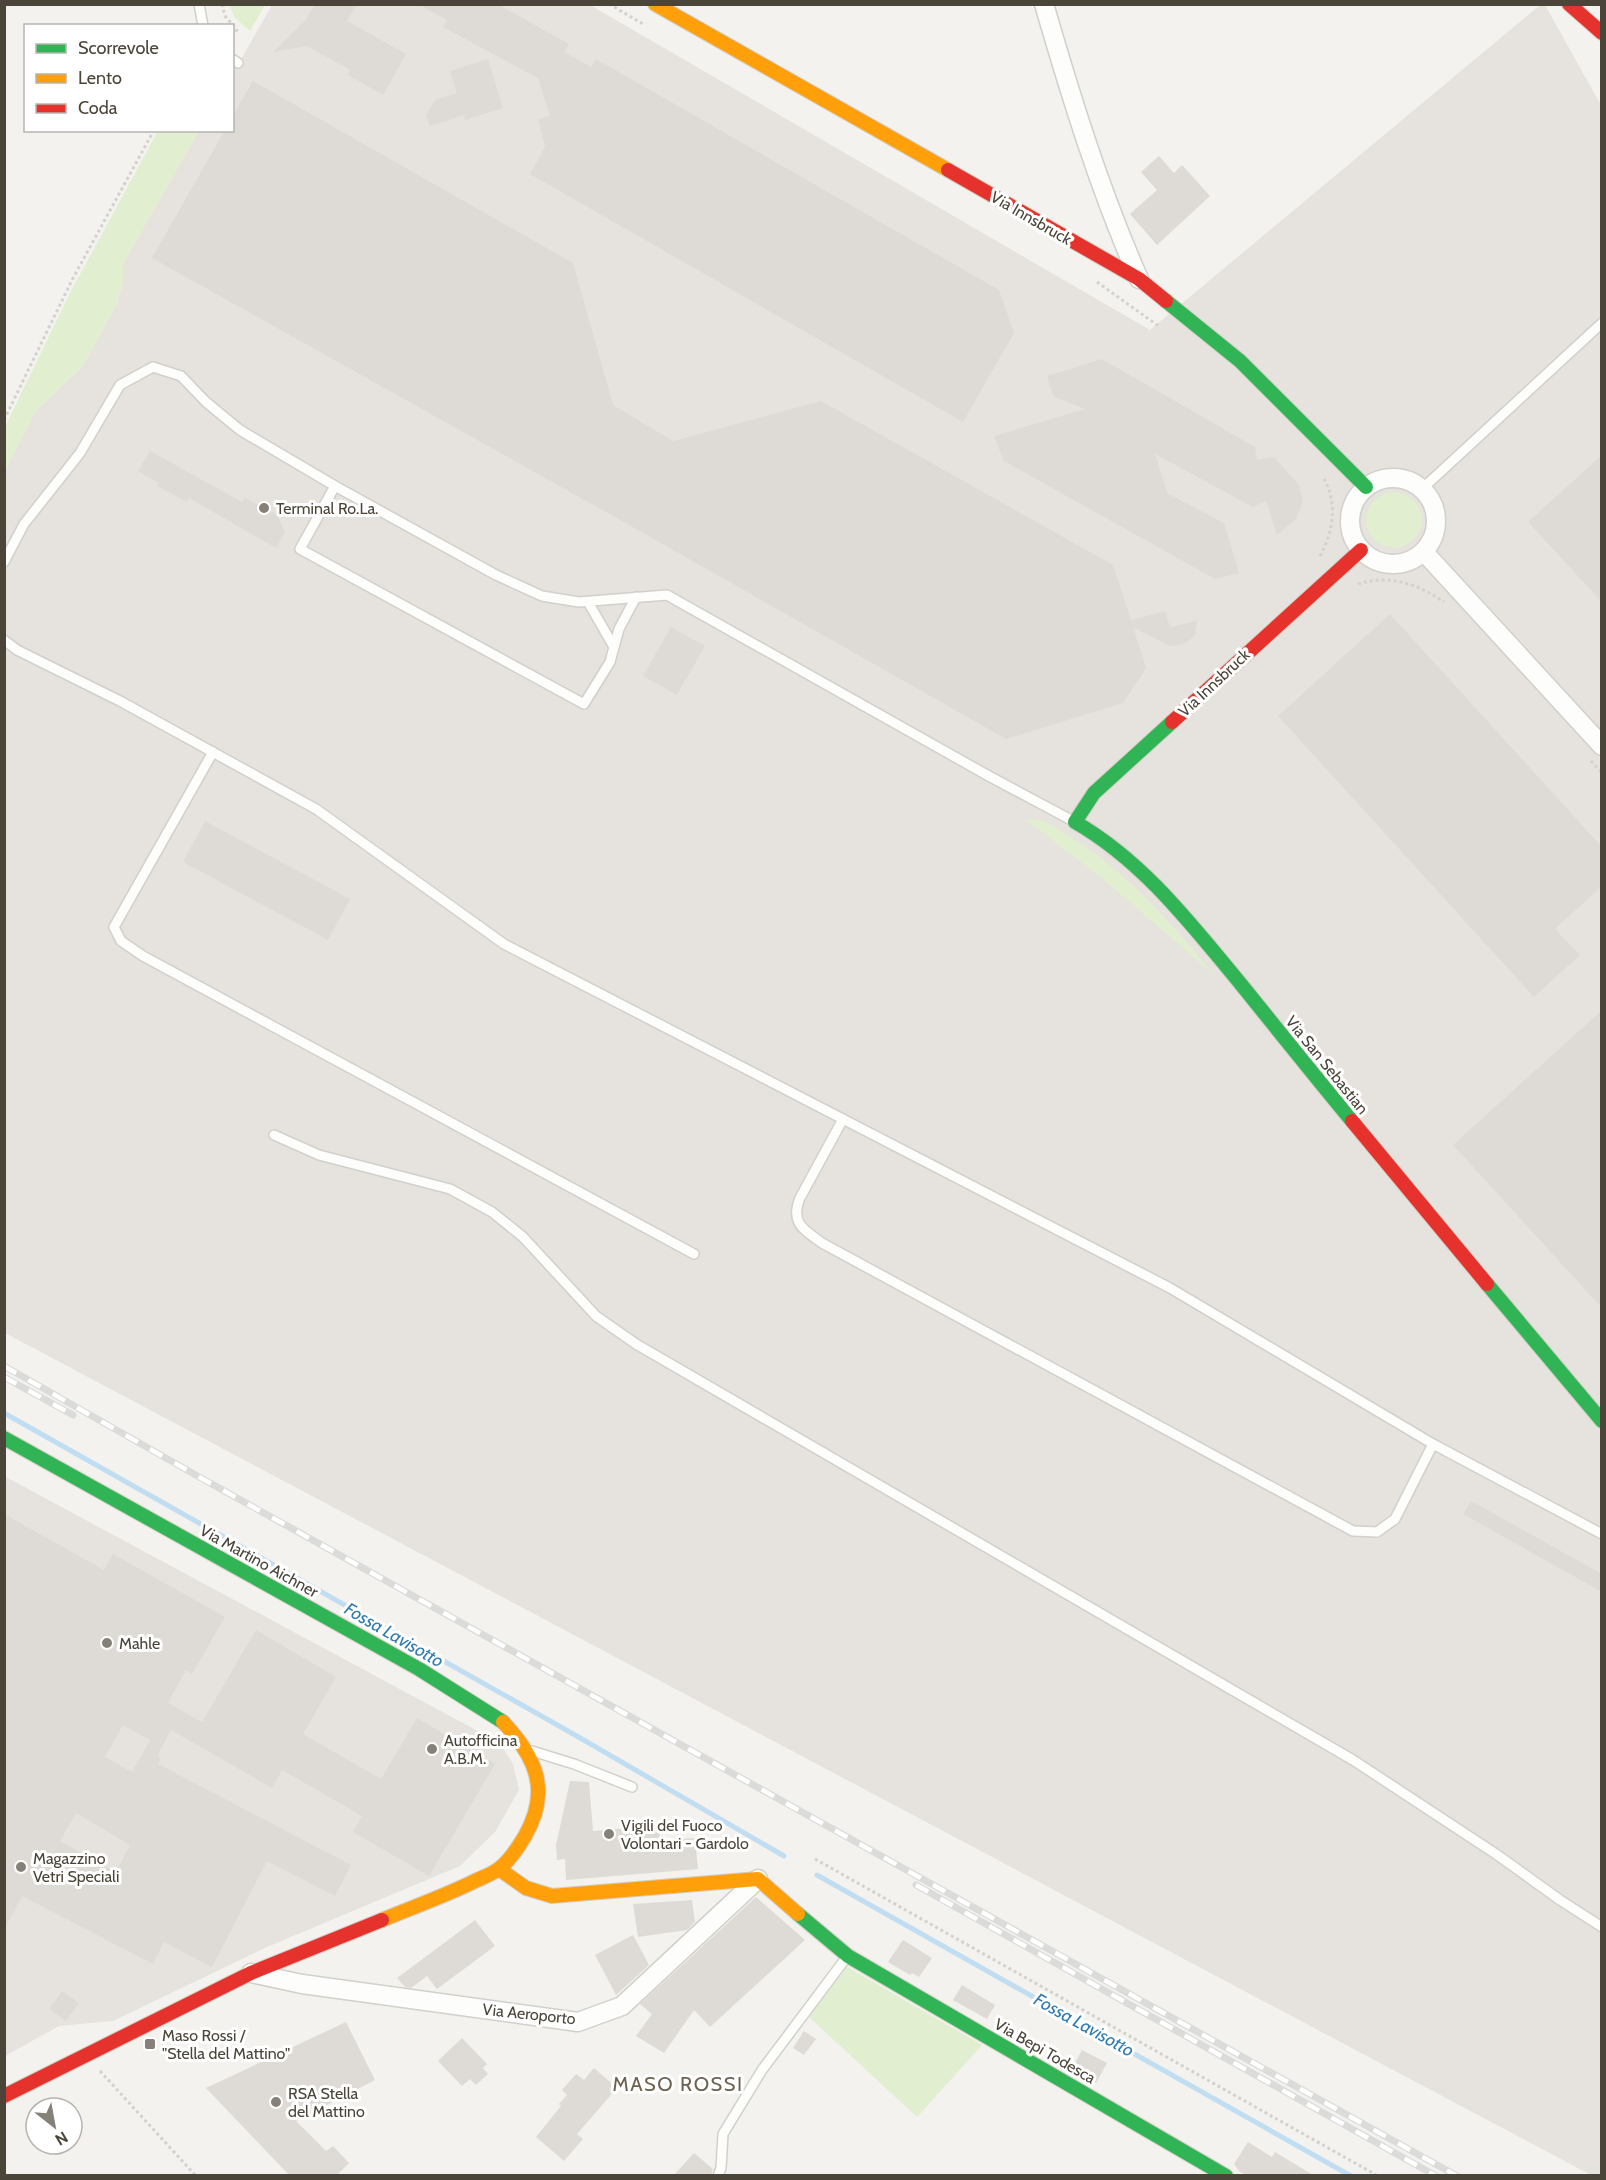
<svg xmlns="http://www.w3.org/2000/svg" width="1606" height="2180" font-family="Cabin,sans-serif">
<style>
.industrial{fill:#e6e2de}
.green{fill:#e1eecf}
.parking{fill:#e6e3df}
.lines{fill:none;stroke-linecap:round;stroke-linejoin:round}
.stream{stroke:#c0ddf1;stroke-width:5}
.building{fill:#dedbd6;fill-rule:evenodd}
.lane-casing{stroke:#d2d0cb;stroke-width:12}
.street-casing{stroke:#d2d0cb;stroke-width:21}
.fast-casing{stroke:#d3cfc5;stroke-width:16}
.slow-casing{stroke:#d3cfc5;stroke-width:16}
.jam-casing{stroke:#d3cfc5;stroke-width:16}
.path{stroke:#d3d2cc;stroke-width:3;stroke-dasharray:3 3;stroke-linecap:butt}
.lane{stroke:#fdfdfc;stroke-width:9}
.street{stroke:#fdfdfc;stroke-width:18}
.fast{stroke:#30b455;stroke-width:14}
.slow{stroke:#ff9f0a;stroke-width:14}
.jam{stroke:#e5322d;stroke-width:14}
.rail-casing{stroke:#dbdbda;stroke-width:7}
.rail{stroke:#fff;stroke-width:4.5;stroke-dasharray:14;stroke-linecap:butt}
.poi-dot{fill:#868178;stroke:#fff;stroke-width:2}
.labels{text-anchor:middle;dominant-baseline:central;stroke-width:6;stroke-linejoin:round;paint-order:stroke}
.street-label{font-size:16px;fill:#4b4439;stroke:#fff}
.poi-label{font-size:16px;fill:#4b4439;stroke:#fff;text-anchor:start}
.water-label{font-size:18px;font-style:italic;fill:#2e7ab2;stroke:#fff}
.quarter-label{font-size:20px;letter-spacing:1.5px;fill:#6e6250;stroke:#fff}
</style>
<rect width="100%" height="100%" fill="#f4f2ee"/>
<g class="industrial">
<path d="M 272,5 L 590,5 L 1150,330 L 1540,5 L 1545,5 L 1602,107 L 1601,2175 L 1591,2175 L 5,1333 L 4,472 L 36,411 L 82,367 L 117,304 L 123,282 L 123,264 L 199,131 L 232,130 L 233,73 Z"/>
<path d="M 4,1476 L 500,1743 L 513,1764 L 519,1790 L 495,1832 L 460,1866 L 267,1947 L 113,2021 L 59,2026 L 5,2056 Z"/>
</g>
<g class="green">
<path d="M 229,5 L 229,4 L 265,5 L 250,31 L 235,18 Z"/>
<path d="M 158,131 L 199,131 L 123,264 L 123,282 L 117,304 L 82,367 L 36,411 L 5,472 L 5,427 L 71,291 Z"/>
<circle cx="1394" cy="520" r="28"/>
<path d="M 1029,819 C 1048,820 1055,827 1071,837 C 1129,873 1173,925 1216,977 L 1100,877 L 1027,821 Z"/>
<path d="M 847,1967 L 982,2045 L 917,2117 L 809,2017 Z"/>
</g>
<path class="parking" d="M 544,149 L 921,398 L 580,208 L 610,313 L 616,300 L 739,370 L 725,400 L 708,392 L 685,434 L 681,433 L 672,444 L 621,413 L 629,402 L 612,395 Z"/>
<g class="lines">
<g class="stream">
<path d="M 4,1413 L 575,1735 L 784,1856"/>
<path d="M 817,1875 L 1351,2176"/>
</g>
</g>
<g class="building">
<path d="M 315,4 L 357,4 L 347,21 L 406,54 L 383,95 L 348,75 L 350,70 L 307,46 L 273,52 L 305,21 Z"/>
<path d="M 418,4 L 497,4 L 569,44 L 564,52 L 591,67 L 596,59 L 999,290 L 1014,333 L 963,422 L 530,174 L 545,147 L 538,119 L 550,116 L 538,78 L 443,27 L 447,20 Z"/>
<path d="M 488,59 L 503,108 L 465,120 L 464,115 L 430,126 L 426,116 L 435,100 L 457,93 L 450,71 Z"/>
<path d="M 253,81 L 573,263 L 613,405 L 673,441 L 821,401 L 1113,565 L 1131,620 L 1165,611 L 1170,627 L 1197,621 L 1195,635 L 1189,641 L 1180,645 L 1170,646 L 1133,627 L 1146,668 L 1123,703 L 1006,739 L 622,521 L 152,258 L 225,130 L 232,130 L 232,117 Z"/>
<path d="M 1159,156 L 1174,173 L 1182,165 L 1210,196 L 1157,245 L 1130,214 L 1157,190 L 1141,172 Z"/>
<path d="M 1102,359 L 1255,447 L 1257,460 L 1274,457 L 1299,485 L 1303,501 L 1296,519 L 1277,535 L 1266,501 L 1253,507 L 1155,454 L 1167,493 L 1224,523 L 1239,573 L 1215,579 L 1004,461 L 994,436 L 1085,409 L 1053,396 L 1047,376 Z"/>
<path d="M 150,451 L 242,502 L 245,498 L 277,515 L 285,532 L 276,548 L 189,498 L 187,502 L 157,486 L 159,483 L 138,471 Z"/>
<path d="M 1602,455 L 1602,602 L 1528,522 Z"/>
<path d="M 1390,614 L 1602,847 L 1602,886 L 1555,929 L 1580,955 L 1534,997 L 1278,716 Z"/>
<path d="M 671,627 L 705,646 L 677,695 L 643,676 Z"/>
<path d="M 205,821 L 350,899 L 328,940 L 183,862 Z"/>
<path d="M 1602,1010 L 1602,1308 L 1453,1145 Z"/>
<path d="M 1471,1501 L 1602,1574 L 1602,1592 L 1463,1514 Z"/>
<path d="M 4,1514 L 104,1570 L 113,1554 L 225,1617 L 192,1674 L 186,1670 L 168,1703 L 202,1722 L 256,1630 L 336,1677 L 303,1734 L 381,1779 L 417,1718 L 495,1764 L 429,1876 L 353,1832 L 362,1816 L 282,1770 L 272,1788 L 171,1730 L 157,1756 L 161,1758 L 158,1764 L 351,1865 L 335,1896 L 267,1861 L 212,1967 L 164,1942 L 153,1964 L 22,1896 L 4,1930 ZM 123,1725 L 150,1740 L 132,1772 L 105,1757 ZM 76,1813 L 130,1845 L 116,1872 L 60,1841 Z"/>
<path d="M 570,1781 L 589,1782 L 593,1831 L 659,1826 L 660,1841 L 695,1838 L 698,1869 L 566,1880 L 565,1859 L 557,1860 L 556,1845 Z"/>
<path d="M 756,1897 L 805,1940 L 710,2027 L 694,2010 L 664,2053 L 636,2036 L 652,2014 L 640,2004 Z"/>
<path d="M 692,1900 L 695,1922 L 687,1930 L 638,1937 L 633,1904 Z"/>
<path d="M 475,1920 L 495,1946 L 437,1989 L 427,1976 L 411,1988 L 405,1987 L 397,1978 Z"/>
<path d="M 633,1935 L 649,1965 L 616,1995 L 595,1955 Z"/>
<path d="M 903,1940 L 932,1958 L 919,1977 L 912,1973 L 910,1975 L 888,1962 Z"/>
<path d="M 962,1985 L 995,2005 L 987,2019 L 953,2000 Z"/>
<path d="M 62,1991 L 79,2003 L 66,2021 L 49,2009 Z"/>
<path d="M 346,2022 L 375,2080 L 296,2121 L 326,2151 L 333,2146 L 349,2163 L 337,2175 L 289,2175 L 206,2088 Z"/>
<path d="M 804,2031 L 816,2039 L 804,2055 L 793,2048 Z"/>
<path d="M 462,2038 L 487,2064 L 483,2068 L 488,2074 L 476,2085 L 470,2079 L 462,2086 L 438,2061 Z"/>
<path d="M 1082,2050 L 1107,2063 L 1096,2083 L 1072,2069 Z"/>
<path d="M 594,2068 L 617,2088 L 577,2134 L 583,2139 L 564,2161 L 536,2137 L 561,2106 L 559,2104 L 567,2095 L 562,2090 L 576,2074 L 584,2080 Z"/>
<path d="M 1248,2142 L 1272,2157 L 1275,2152 L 1313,2175 L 1246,2175 L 1240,2172 L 1234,2164 Z"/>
<path d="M 694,2153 L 713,2169 L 711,2175 L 674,2175 Z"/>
</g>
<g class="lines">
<g class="lane-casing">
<g id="lane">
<path d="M 199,4 L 203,26"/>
<path d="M 232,59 L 238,63"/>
<path d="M 335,486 L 300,549 L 584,704 L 610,662 L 619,629 L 636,597"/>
<path d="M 1423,488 L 1602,323"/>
<path d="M 4,562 L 24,524 L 80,453 L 120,385 L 153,367 L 181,376 L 206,402 L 240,430 L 335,486 L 496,575 L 542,596 L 579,602 L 667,595 L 987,775 L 1073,821"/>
<path d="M 588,602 L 614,647"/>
<path d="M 4,640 L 17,650 L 120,701 L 316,809 L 504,944 L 1170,1288 L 1433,1444 L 1602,1534"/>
<path d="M 213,752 L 114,927 L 121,941 L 143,956 L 694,1254"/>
<path d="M 843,1119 L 800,1198 C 790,1223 803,1229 822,1243 L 1353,1531 L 1377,1532 L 1395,1519 L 1433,1444"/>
<path d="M 274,1135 L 319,1155 L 450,1189 L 492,1212 L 523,1237 L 596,1316 L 636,1344 L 1353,1760 L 1496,1854 L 1560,1900 L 1602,1927"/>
<path d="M 532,1751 L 574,1764 L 632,1787"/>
<path d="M 718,2176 L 721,2168 L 723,2134 L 762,2070 L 846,1958"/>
</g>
</g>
<g class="street-casing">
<g id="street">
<path d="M 1044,4 C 1071,97 1100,191 1139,279"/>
<circle cx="1393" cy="521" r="43"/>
<path d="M 1424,552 L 1602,746"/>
<path d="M 251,1973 L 302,1984 L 578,2022 L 622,2006 L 758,1879"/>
</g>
</g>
<g class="fast-casing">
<g id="fast">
<path d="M 1166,301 L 1240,361 L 1366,487"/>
<path d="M 1172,722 L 1094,793 L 1075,822 C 1143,861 1191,924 1240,983 C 1277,1029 1314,1075 1352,1121"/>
<path d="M 1487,1284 L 1602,1421"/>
<path d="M 4,1438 L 419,1669 L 503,1722"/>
<path d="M 798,1914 L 848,1956 L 1226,2176"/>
</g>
</g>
<g class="slow-casing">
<g id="slow">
<path d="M 655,4 L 948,170"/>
<path d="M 499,1869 L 526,1888 L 552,1896 L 758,1879 L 798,1914"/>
<path d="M 382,1920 C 413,1907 445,1896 475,1881 C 483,1877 493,1874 500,1868 C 510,1860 518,1848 525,1836 C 551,1791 536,1757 503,1722"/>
</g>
</g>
<g class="jam-casing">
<g id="jam">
<path d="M 1569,4 L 1602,33"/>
<path d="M 948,170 L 1139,279 L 1166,301"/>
<path d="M 1172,722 L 1361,550"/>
<path d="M 1352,1121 L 1487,1284"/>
<path d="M 4,2096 L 251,1973 L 382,1920"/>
</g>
</g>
<g class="path">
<path d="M 222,4 L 225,16 L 237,30 L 232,35"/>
<path d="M 609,4 L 643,24"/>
<path d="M 1097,282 L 1160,327"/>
<path d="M 4,420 L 72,280 L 154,130"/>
<path d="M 1320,556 C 1334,530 1338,503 1323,477"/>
<path d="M 1358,584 C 1389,574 1418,584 1444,602"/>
<path d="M 1591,761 L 1602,773"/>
<path d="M 815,1859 L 1378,2176"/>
<path d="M 100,2071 L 196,2176"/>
</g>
<use href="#lane" class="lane"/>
<use href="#street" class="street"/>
<use href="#fast" class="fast"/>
<use href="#slow" class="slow"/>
<use href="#jam" class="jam"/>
<g class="rail-casing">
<g id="rail">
<path d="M 4,1366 L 201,1478 L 1457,2176"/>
<path d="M 4,1377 L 73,1415"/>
<path d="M 916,1885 L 1436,2176"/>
</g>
</g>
<use href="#rail" class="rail"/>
</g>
<g class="poi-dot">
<circle cx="264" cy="508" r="6"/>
<circle cx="107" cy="1643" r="6"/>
<circle cx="432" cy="1749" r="6"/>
<circle cx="609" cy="1834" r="6"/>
<circle cx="21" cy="1867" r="6"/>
<rect x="144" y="2038" width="12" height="12" rx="3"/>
<circle cx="276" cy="2102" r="6"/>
</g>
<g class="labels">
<g class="street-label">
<text transform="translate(1031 218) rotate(30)">Via Innsbruck</text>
<text transform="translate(1214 683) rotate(-43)">Via Innsbruck</text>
<text transform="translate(1327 1065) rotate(51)">Via San Sebastian</text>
<text transform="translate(259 1561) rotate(29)">Via Martino Aichner</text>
<text transform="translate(529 2014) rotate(6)">Via Aeroporto</text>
<text transform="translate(1045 2051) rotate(30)">Via Bepi Todesca</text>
</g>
<g class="poi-label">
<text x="276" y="508">Terminal Ro.La.</text>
<text x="119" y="1643">Mahle</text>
<text x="444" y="1740">Autofficina<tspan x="444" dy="18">A.B.M.</tspan></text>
<text x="621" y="1825">Vigili del Fuoco<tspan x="621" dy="18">Volontari - Gardolo</tspan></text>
<text x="33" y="1858">Magazzino<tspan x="33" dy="18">Vetri Speciali</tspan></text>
<text x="162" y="2035">Maso Rossi /<tspan x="162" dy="18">"Stella del Mattino"</tspan></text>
<text x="288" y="2093">RSA Stella<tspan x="288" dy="18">del Mattino</tspan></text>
</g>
<g class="water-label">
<text transform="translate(394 1635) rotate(30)">Fossa Lavisotto</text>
<text transform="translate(1084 2025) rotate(29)">Fossa Lavisotto</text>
</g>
<g class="quarter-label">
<text x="678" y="2084">MASO ROSSI</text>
</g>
</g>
<rect width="1606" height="2180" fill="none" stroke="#4b4439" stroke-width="12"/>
<rect x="24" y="24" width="210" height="108" fill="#ffffff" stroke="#b7b4b0" stroke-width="1.5"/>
<rect x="36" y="44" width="30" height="9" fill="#30b455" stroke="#b7b4b0" stroke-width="1.5"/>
<text x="78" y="54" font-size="18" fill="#4b4439">Scorrevole</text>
<rect x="36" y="74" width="30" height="9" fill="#ff9f0a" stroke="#b7b4b0" stroke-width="1.5"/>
<text x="78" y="84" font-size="18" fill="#4b4439">Lento</text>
<rect x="36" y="104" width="30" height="9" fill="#e5322d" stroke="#b7b4b0" stroke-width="1.5"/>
<text x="78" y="114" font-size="18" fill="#4b4439">Coda</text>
<g transform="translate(54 2126) rotate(149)"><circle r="28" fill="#ffffff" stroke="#b7b4b0" stroke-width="1.5"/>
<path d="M0-4.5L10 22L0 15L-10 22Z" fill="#868178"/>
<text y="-9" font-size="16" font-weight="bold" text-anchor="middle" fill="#4b4439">N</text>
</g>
</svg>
